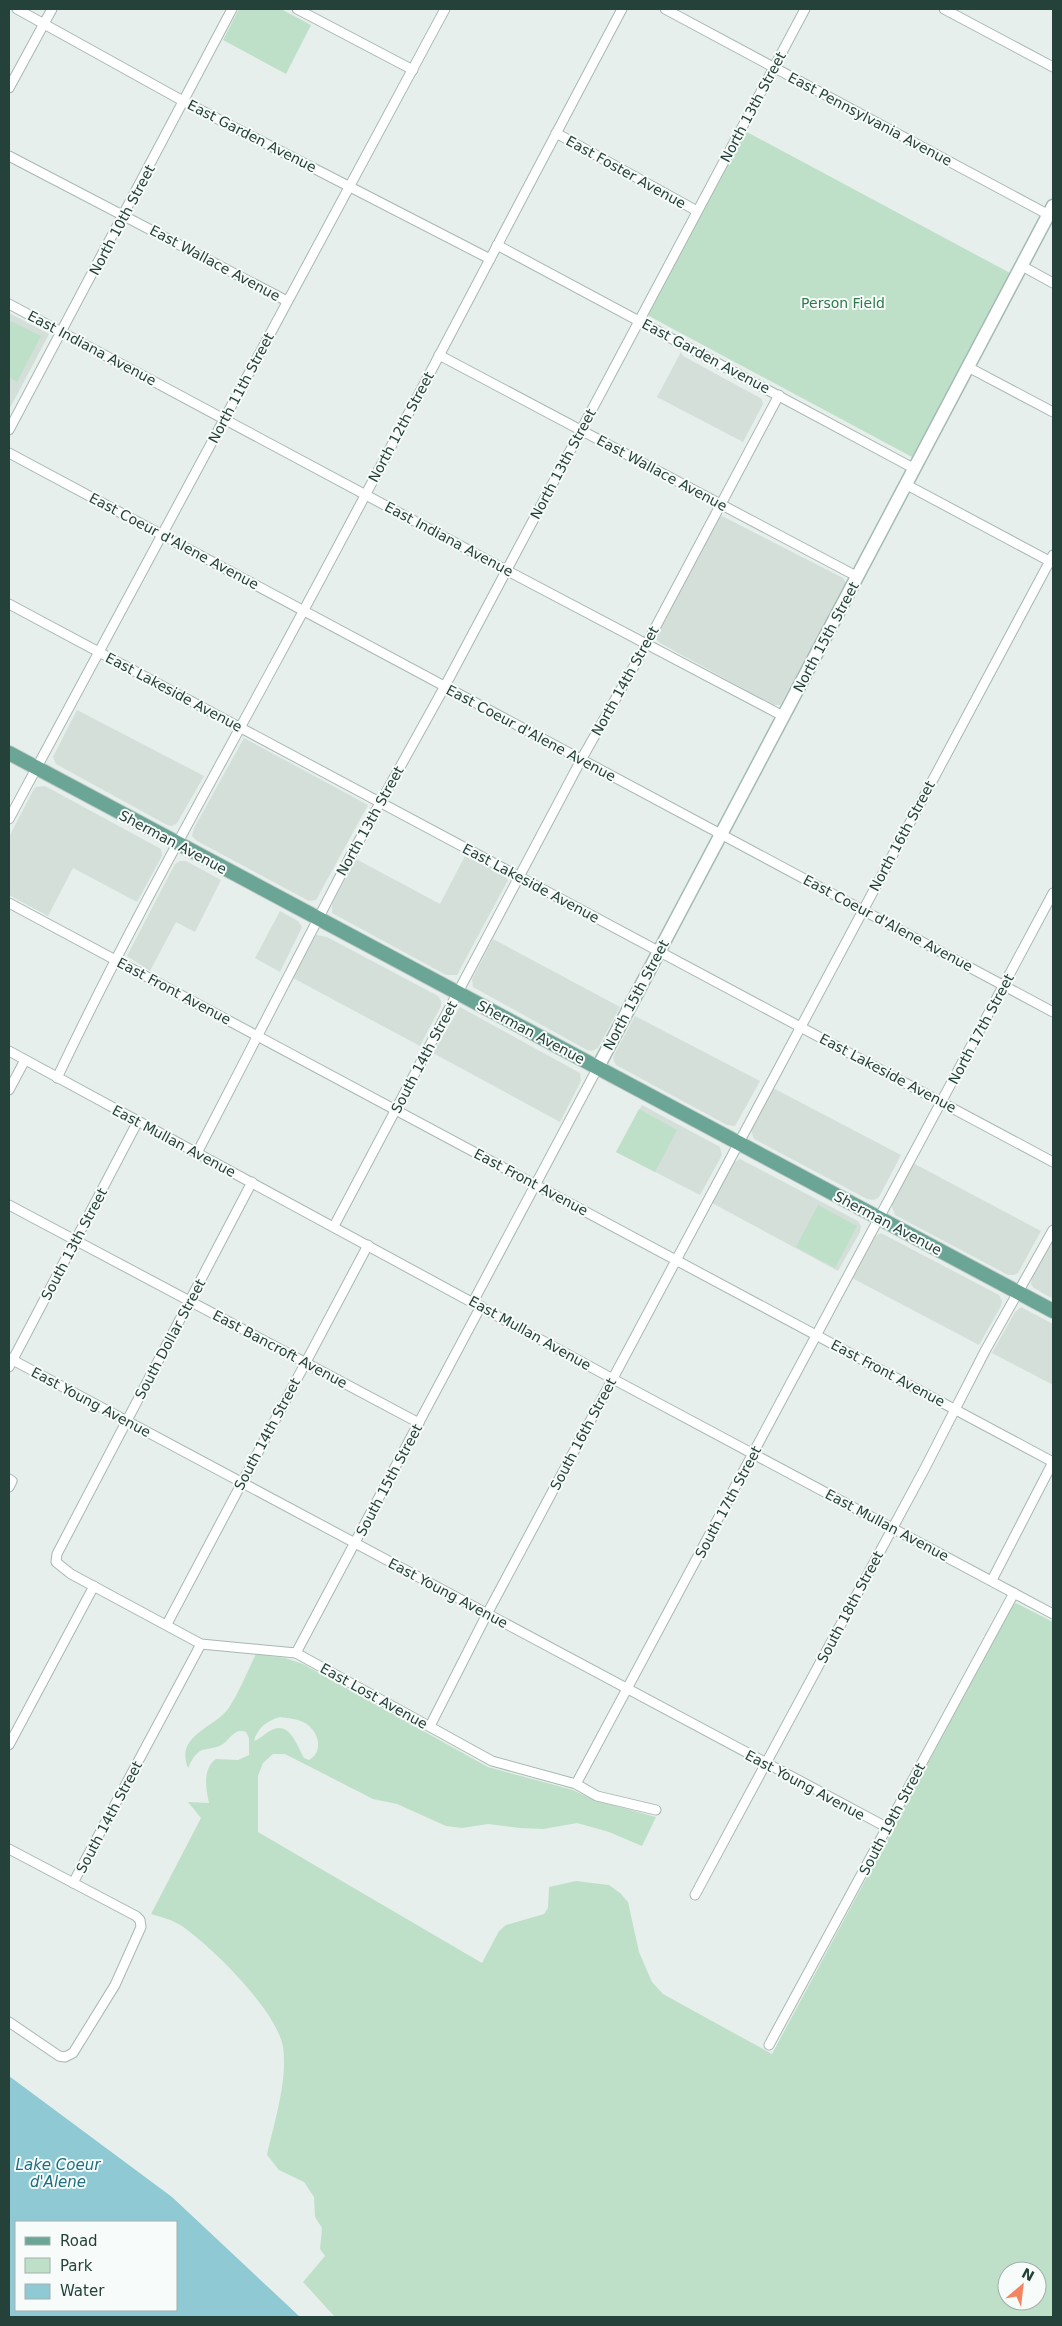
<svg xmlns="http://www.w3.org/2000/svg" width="1062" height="2326" font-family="'DejaVu Sans',sans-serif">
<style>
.built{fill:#d4dfda}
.green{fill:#bfe0c8;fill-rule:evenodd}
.water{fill:#8ec9d4;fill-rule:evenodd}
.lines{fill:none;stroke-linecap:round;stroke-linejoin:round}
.minor-casing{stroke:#a8b8b2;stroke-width:11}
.secondary-casing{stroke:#a4bbb3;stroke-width:15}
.primary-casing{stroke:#c2cac8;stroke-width:16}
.minor{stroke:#fff;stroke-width:9}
.secondary{stroke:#fff;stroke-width:12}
.primary{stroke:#6aa596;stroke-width:14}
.labels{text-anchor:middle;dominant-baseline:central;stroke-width:4;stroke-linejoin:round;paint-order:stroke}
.street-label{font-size:14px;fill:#24423a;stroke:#f7fbf9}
.park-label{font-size:14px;fill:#2d7a4b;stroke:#f7fbf9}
.water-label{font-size:15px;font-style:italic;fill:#1c6f80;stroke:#f7fbf9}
</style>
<rect width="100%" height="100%" fill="#e6efeb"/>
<g class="built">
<path d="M 9,313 L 49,334 L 9,410 Z"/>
<path d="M 681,352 L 683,356 L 762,399 L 763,404 L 743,442 L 657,397 Z"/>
<path d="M 722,516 L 843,578 L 847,584 L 780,705 L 773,705 L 660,643 L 655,638 L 719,518 Z"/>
<path d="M 77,710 L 204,776 L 177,823 L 172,826 L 167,825 L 56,764 L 53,757 Z"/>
<path d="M 244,738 L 368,805 L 316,900 L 309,901 L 197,841 L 192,836 L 194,828 Z"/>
<path d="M 45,786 L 161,849 L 162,856 L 137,902 L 73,868 L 48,916 L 9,895 L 9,837 L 34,789 L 36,787 Z"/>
<path d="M 465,856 L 505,876 L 508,880 L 457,975 L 446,975 L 332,913 L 332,904 L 356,859 L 440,904 Z"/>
<path d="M 180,861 L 186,861 L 221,880 L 195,932 L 176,922 L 150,971 L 127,956 L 175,864 Z"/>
<path d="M 280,911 L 298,921 L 302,927 L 280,972 L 255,958 Z"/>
<path d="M 316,935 L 327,937 L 438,996 L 441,1001 L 441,1006 L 420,1046 L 293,978 Z"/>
<path d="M 493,939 L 620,1007 L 598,1048 L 592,1051 L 587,1050 L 473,987 L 472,979 Z"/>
<path d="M 460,1007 L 580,1073 L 581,1081 L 560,1122 L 433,1053 Z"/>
<path d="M 635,1016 L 760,1081 L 735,1126 L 727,1125 L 616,1065 L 613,1059 L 614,1055 Z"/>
<path d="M 773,1088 L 901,1155 L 879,1197 L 874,1200 L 867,1199 L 754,1139 L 751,1130 Z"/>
<path d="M 642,1105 L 720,1147 L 722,1155 L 700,1195 L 616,1152 Z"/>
<path d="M 740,1159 L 858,1221 L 861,1226 L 860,1232 L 838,1271 L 712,1203 L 733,1163 Z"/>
<path d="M 913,1163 L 1041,1231 L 1018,1273 L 1014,1275 L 1008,1275 L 895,1215 L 891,1204 Z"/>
<path d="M 881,1233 L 999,1295 L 1002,1301 L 1001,1306 L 979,1345 L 852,1278 L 874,1237 Z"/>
<path d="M 1053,1238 L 1053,1299 L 1034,1288 L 1031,1284 L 1032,1275 Z"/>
<path d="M 1021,1307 L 1053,1324 L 1053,1385 L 992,1353 L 1015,1312 Z"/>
</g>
<g class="green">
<path d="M 239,9 L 281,9 L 311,25 L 286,74 L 223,40 Z"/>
<path d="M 745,131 L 1010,273 L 915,455 L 912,457 L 649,316 L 648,313 Z"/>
<path d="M 11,321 L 41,336 L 17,382 L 9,377 L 9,326 Z"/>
<path d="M 639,1109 L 677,1130 L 655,1172 L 616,1152 Z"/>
<path d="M 818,1205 L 857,1226 L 835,1268 L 796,1247 Z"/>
<path d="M 1016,1603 L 1053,1622 L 1053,2317 L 335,2317 L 303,2282 L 325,2256 L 320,2249 L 322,2228 L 315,2217 L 314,2197 L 304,2182 L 279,2170 L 267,2155 C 274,2123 288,2080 283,2047 C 277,2011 212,1947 182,1926 C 173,1920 161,1917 151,1914 L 201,1818 L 188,1802 L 209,1803 C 206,1789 202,1769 216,1759 L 238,1760 L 249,1755 L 249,1738 L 246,1732 C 235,1728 231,1738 223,1744 C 216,1749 207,1748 200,1751 C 194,1755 191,1762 188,1768 C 175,1735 213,1729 228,1709 C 239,1693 247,1672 256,1654 L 285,1658 L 303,1664 L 488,1767 L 573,1790 L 594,1800 L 656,1817 L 642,1846 L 609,1832 L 577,1823 L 543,1829 L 520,1828 L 488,1824 L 462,1828 L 446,1826 L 397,1804 L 373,1799 L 285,1754 L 273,1754 L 263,1763 L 258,1776 L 258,1832 L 482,1963 L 499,1931 L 506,1925 L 544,1914 L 548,1908 L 549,1887 L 576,1881 L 609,1885 L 620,1893 L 628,1902 L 639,1952 L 652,1982 L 663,1994 L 772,2054 L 1013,1605 ZM 280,1717 C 287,1718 297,1719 303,1722 C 318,1729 325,1751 309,1760 L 304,1758 C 296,1744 289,1718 268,1732 C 263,1735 260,1739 254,1741 C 258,1727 267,1721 280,1717 ZM 1007,2271 L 1037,2271 L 1037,2301 L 1007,2301 Z"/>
</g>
<path class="water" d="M 9,2076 L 172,2197 L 300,2317 L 9,2317 ZM 16,2222 L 176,2222 L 176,2310 L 16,2310 Z"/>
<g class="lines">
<g class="minor-casing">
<g id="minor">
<path d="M 17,9 L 183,101 L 490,259"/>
<path d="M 297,9 L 413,70"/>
<path d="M 665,9 L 1049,215"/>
<path d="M 944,9 L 1053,67"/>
<path d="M 9,88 L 52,9"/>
<path d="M 556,133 L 697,211"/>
<path d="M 9,156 L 287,301"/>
<path d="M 497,245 L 915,469"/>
<path d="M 1022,266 L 1053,283"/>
<path d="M 9,304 L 506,570 L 783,716"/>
<path d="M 439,355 L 858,577"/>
<path d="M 968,367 L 1053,412"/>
<path d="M 9,430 L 232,9"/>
<path d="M 9,453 L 1053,1012"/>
<path d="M 907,485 L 1053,563"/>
<path d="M 9,604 L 1053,1162"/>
<path d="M 9,819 L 445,9"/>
<path d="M 9,903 C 358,1088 705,1276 1053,1462"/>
<path d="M 9,1051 L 613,1379 L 1053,1614"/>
<path d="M 57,1078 C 123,939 199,804 272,669 C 391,450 505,229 622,9"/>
<path d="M 9,1090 L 25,1060"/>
<path d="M 197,1153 L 349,859 L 445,686 L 805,9"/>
<path d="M 252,1182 L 57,1554 L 56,1562 L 71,1574 L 201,1644 L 296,1653 L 492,1761 L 576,1784 L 597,1796 L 656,1810"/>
<path d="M 9,1205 L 419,1423"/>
<path d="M 334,1226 L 581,760 L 646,645 L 779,395"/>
<path d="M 473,1302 L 598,1067"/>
<path d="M 9,1358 L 888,1828"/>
<path d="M 9,1367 L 138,1121"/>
<path d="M 9,1479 L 12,1481 L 9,1487"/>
<path d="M 992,1580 L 1053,1462"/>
<path d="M 167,1624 L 368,1245"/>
<path d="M 296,1653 L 481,1306"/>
<path d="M 430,1726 L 487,1614 L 1053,555"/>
<path d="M 9,1745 L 94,1586"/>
<path d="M 576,1784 L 1053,893"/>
<path d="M 9,1849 L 136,1916 L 140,1920 L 141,1927 L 115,1985 L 73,2053 L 65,2057 L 59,2056 L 9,2022"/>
<path d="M 73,1883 L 201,1644"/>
<path d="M 695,1895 L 925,1468 L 985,1351 L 1053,1230"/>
<path d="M 769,2045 L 1014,1593"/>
</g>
</g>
<g class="secondary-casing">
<path id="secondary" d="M 598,1067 L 1053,206"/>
</g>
<g class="primary-casing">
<path id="primary" d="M 9,753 L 1053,1311"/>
</g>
<use href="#minor" class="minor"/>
<use href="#secondary" class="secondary"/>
<use href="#primary" class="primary"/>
</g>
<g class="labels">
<g class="street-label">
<text transform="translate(753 107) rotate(-62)">North 13th Street</text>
<text transform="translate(870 119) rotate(28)">East Pennsylvania Avenue</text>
<text transform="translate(252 136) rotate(27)">East Garden Avenue</text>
<text transform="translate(626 172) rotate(29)">East Foster Avenue</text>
<text transform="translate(122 220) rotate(-62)">North 10th Street</text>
<text transform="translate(215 263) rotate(28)">East Wallace Avenue</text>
<text transform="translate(92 348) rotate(28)">East Indiana Avenue</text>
<text transform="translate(706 356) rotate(28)">East Garden Avenue</text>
<text transform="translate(241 388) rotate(-62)">North 11th Street</text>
<text transform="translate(401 427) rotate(-62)">North 12th Street</text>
<text transform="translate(563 464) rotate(-62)">North 13th Street</text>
<text transform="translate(662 473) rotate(28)">East Wallace Avenue</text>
<text transform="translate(449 539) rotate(28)">East Indiana Avenue</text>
<text transform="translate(174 541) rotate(28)">East Coeur d'Alene Avenue</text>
<text transform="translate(826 637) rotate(-62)">North 15th Street</text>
<text transform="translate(625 681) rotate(-61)">North 14th Street</text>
<text transform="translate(174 692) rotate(28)">East Lakeside Avenue</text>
<text transform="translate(531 733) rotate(28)">East Coeur d'Alene Avenue</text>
<text transform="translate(370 821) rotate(-61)">North 13th Street</text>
<text transform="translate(902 836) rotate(-62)">North 16th Street</text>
<text transform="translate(173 842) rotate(28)">Sherman Avenue</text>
<text transform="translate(531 883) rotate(28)">East Lakeside Avenue</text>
<text transform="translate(888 923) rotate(28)">East Coeur d'Alene Avenue</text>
<text transform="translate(174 991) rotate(28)">East Front Avenue</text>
<text transform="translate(636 995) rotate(-62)">North 15th Street</text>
<text transform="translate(981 1029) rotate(-62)">North 17th Street</text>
<text transform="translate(531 1032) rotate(28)">Sherman Avenue</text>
<text transform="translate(424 1057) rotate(-62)">South 14th Street</text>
<text transform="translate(888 1073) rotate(28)">East Lakeside Avenue</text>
<text transform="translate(174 1141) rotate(28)">East Mullan Avenue</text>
<text transform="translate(531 1182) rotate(28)">East Front Avenue</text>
<text transform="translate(888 1223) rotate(28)">Sherman Avenue</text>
<text transform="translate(74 1244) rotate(-62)">South 13th Street</text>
<text transform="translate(530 1333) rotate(29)">East Mullan Avenue</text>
<text transform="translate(170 1339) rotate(-62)">South Dollar Street</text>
<text transform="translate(280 1349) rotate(28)">East Bancroft Avenue</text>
<text transform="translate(888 1373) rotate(28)">East Front Avenue</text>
<text transform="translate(91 1402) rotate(28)">East Young Avenue</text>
<text transform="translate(267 1434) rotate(-62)">South 14th Street</text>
<text transform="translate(583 1434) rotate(-62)">South 16th Street</text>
<text transform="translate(389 1480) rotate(-62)">South 15th Street</text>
<text transform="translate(728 1502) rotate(-62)">South 17th Street</text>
<text transform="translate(887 1525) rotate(28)">East Mullan Avenue</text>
<text transform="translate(448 1593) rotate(28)">East Young Avenue</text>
<text transform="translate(850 1607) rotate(-62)">South 18th Street</text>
<text transform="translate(374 1696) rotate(29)">East Lost Avenue</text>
<text transform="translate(805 1785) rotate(28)">East Young Avenue</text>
<text transform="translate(109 1817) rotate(-62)">South 14th Street</text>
<text transform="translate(892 1819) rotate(-62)">South 19th Street</text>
</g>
<g class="park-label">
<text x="843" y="303">Person Field</text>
</g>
<g class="water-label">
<text x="58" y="2165">Lake Coeur<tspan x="58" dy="17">d'Alene</tspan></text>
</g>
</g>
<rect width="1062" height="2326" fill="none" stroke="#24423a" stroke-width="20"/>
<rect x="15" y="2221" width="162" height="90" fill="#f7fbf9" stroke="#a3b1ad"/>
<rect x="25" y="2237" width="25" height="8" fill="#6aa596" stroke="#a3b1ad"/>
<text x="60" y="2246" font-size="15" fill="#24423a">Road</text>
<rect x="25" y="2258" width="25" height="15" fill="#bfe0c8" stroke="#a3b1ad"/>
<text x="60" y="2271" font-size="15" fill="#24423a">Park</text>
<rect x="25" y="2284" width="25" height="15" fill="#8ec9d4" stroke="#a3b1ad"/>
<text x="60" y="2296" font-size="15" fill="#24423a">Water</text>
<g transform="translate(1022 2286) rotate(28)"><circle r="24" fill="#f7fbf9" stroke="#a3b1ad"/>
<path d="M0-4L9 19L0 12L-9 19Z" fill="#f4845f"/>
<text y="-8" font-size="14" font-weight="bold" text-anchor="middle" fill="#24423a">N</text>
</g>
</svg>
